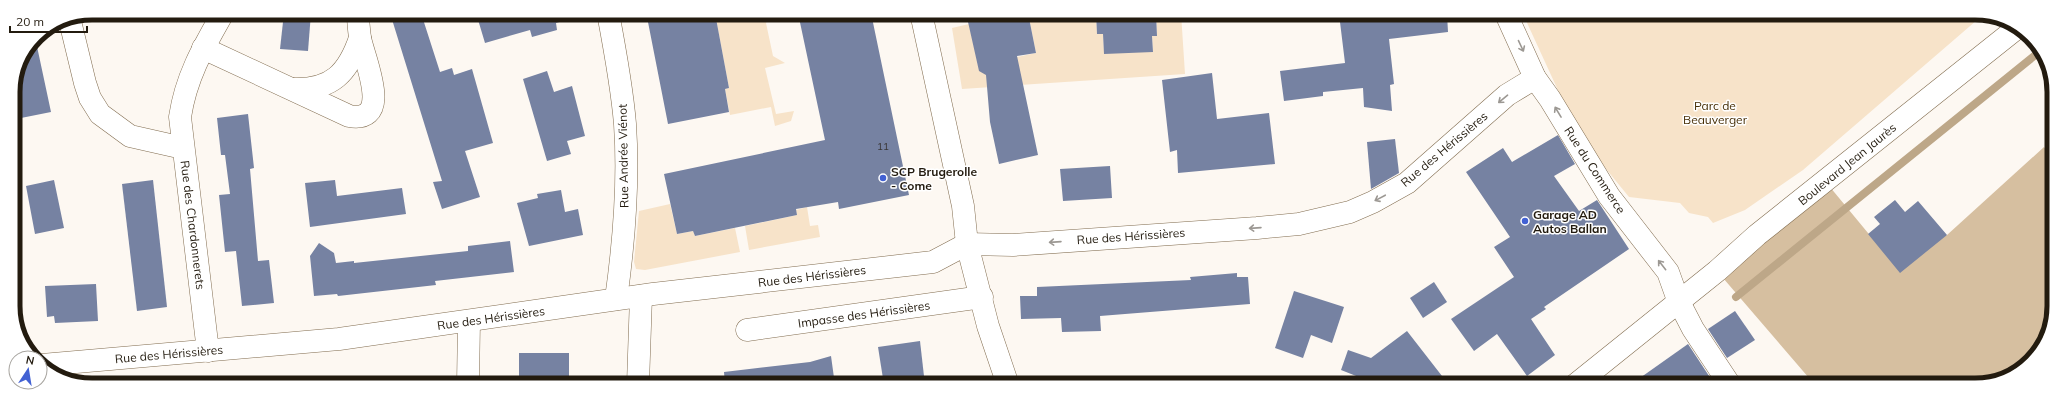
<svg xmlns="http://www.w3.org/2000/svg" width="2067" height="398" font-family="Mulish,sans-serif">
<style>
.green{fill:#f7e3c9}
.forest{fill:#d6bfa0}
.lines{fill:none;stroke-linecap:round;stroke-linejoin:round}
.stream{stroke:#bda788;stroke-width:8}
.building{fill:#7682a2}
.minor-casing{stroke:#826d50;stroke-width:23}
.major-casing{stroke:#826d50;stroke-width:23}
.minor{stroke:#fff;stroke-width:22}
.major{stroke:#fff;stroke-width:22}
.oneway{stroke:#9c9893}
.poi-dot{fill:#4261d3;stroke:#fff;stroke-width:1.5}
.labels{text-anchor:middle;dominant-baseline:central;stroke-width:3;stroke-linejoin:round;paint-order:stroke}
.number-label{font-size:10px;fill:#383534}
.park-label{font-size:12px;fill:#472f06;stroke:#fff}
.street-label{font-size:12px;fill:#231b0f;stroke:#fff}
.poi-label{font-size:12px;font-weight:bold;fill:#231b0f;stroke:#fff;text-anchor:start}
.rim{fill:none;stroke:#231b0f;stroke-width:5}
</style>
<rect width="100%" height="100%" fill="#fdf8f2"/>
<g class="green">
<path d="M 715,13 L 772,13 L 766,23 L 773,56 L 785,63 L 765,68 L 776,114 L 794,111 L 791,121 L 775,126 L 771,107 L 730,115 L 725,89 L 729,88 Z"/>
<path d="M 1028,13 L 1096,13 L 1097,34 L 1103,34 L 1104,51 L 1153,52 L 1152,36 L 1157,36 L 1156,13 L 1181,13 L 1185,74 L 962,89 L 952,28 L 969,24 L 978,65 L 1036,53 Z"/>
<path d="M 1523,14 L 1984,14 L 1803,170 L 1745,210 L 1713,223 L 1708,217 L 1689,213 L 1680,203 L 1629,197 L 1579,136 Z"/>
<path d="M 670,204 L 677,234 L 693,231 L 695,236 L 735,228 L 740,252 L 645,270 L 636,269 L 634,262 L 639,211 Z"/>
<path d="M 807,207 L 810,226 L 818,225 L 820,237 L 749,250 L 745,226 L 797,215 L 796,210 Z"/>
</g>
<path class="forest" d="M 2044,147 L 2053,160 L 2053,317 L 2027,365 L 1980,385 L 1880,385 L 1874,376 L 1861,385 L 1815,385 L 1717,271 L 1825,181 L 1892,262 L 1947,235 Z"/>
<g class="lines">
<path class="stream" d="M 1736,297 L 2039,52"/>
</g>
<g class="building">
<path d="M 284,13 L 311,13 L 308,51 L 280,49 Z"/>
<path d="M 390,13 L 421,13 L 440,72 L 452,68 L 454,75 L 472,69 L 493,143 L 465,151 L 480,197 L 442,209 L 433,182 L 442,181 Z"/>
<path d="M 476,13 L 568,13 L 569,19 L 556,23 L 557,30 L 532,37 L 530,30 L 485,43 Z"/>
<path d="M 664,13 L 715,13 L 729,88 L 725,89 L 729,112 L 668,124 L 647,17 Z"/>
<path d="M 798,13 L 871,13 L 909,195 L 839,209 L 838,202 L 796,209 L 797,215 L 695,236 L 693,231 L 677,234 L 664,174 L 825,140 Z"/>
<path d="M 966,13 L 1028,13 L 1036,53 L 1017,56 L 1038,155 L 999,164 L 990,122 L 986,75 L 979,71 Z"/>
<path d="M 1096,13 L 1156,13 L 1157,36 L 1152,36 L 1153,52 L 1104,54 L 1103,34 L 1097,34 Z"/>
<path d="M 1352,13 L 1447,14 L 1448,32 L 1389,39 L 1394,84 L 1390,85 L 1392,111 L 1364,107 L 1363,88 L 1323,92 L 1323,96 L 1284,101 L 1280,71 L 1345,63 L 1340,22 L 1353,21 Z"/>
<path d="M 35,37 L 51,112 L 16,119 L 16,117 L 13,117 L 13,91 L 19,61 Z"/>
<path d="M 547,71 L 554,92 L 572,86 L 585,136 L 567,141 L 571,154 L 547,161 L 523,79 Z"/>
<path d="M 1212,73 L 1217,119 L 1269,113 L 1275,164 L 1178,173 L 1177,150 L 1170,152 L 1162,80 Z"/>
<path d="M 248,114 L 254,168 L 250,169 L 258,261 L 269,260 L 274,303 L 242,306 L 236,251 L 225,252 L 219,195 L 230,194 L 225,155 L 221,155 L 217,118 Z"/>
<path d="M 1558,135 L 1575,164 L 1554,176 L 1579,211 L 1597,200 L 1629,249 L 1544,307 L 1546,309 L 1531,319 L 1555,355 L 1527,376 L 1497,334 L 1474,351 L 1451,319 L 1514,277 L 1494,247 L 1510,237 L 1466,172 L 1503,148 L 1512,162 Z"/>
<path d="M 1395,139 L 1399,173 L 1371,189 L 1367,142 Z"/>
<path d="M 1110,166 L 1112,198 L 1063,201 L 1060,169 Z"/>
<path d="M 54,180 L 64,228 L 35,234 L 26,186 Z"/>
<path d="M 153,180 L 167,307 L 137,311 L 122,184 Z"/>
<path d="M 335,180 L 337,196 L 402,188 L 406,214 L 310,227 L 305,183 Z"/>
<path d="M 561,190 L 565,212 L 578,209 L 583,235 L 529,246 L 517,203 L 538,198 L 537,194 Z"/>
<path d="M 1895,200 L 1905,212 L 1918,201 L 1947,235 L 1900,273 L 1868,234 L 1880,224 L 1874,217 Z"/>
<path d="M 510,241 L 514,272 L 435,281 L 436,285 L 338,296 L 337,294 L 314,296 L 310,256 L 319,243 L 334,253 L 336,263 L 354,261 L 354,263 L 468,251 L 468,246 Z"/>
<path d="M 1237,273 L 1237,277 L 1248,277 L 1250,304 L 1100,316 L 1101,331 L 1062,332 L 1061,318 L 1021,319 L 1020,296 L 1037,296 L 1037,287 L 1191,280 L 1190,277 Z"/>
<path d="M 1434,282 L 1447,302 L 1423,318 L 1410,298 Z"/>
<path d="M 96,284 L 98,321 L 55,323 L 54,316 L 47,317 L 45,286 Z"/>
<path d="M 1294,291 L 1344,307 L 1332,343 L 1311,335 L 1303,358 L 1275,348 Z"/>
<path d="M 1735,311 L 1755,340 L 1727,358 L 1708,329 Z"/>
<path d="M 1407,331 L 1449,385 L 1379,385 L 1341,370 L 1348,350 L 1371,358 Z"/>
<path d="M 920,341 L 925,385 L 884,385 L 878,347 Z"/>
<path d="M 1688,344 L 1715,385 L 1630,385 Z"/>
<rect x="519" y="353" width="50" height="31"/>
<path d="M 831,356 L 835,385 L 725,384 L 724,372 L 810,362 Z"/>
</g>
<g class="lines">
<g class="minor-casing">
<g id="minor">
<path d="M 608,13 C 615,50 622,87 625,124 C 629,182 624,242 616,299"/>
<path d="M 921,13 L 963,206 L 967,244 L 988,326 L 1008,385"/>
<path d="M 1506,14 L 1535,78 L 1550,99 L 1609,196 L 1668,272 L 1678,300 L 1693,329 L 1730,385"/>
<path d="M 69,17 L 85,83 L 90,98 L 100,114 L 130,136 L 183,148"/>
<path d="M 203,48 L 349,116 C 394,124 364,59 360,38 C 359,30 358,21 358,13"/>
<path d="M 294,89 C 332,90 348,73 360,38"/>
<path d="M 747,330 L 982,297"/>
<path d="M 208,351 L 180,117 C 186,77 203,48 223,13"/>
<path d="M 42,365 L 339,339 L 653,294 L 933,262 L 967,244 L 1013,245 L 1257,228 L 1299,224 L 1350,212 L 1373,202 L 1407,183 L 1507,95 L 1535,78"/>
<path d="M 468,384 L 469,321"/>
<path d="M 638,384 L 641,296"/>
</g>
</g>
<g class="major-casing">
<path id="major" d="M 1575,385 L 1717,271 L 1757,235 L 2017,28"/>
</g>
<use href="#minor" class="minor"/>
<use href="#major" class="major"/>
</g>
<defs><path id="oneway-shaft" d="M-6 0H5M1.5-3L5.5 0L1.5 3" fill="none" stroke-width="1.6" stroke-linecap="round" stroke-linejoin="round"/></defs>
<g class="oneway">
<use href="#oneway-shaft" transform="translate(1521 46) rotate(65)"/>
<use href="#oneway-shaft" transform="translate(1503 99) rotate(140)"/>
<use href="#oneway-shaft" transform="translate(1558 112) rotate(-121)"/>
<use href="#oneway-shaft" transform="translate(1380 198) rotate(152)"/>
<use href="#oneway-shaft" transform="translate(1255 228) rotate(176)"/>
<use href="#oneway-shaft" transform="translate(1055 242) rotate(176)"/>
<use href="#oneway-shaft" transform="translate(1662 265) rotate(-128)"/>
</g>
<g class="poi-dot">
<circle cx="883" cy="178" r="4"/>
<circle cx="1525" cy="221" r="4"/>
</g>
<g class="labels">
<g class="number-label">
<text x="883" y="146">11</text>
</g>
<g class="park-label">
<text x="1715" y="105">Parc de<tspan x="1715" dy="14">Beauverger</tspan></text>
</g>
<g class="street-label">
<text transform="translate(1444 149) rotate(-40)">Rue des Hérissières</text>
<text transform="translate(623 156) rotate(-91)">Rue Andrée Viénot</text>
<text transform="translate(1847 164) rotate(-39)">Boulevard Jean Jaurès</text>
<text transform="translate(1595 170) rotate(57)">Rue du Commerce</text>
<text transform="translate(193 225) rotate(83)">Rue des Chardonnerets</text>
<text transform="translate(1131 236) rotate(-4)">Rue des Hérissières</text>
<text transform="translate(812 276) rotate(-7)">Rue des Hérissières</text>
<text transform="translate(864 314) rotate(-8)">Impasse des Hérissières</text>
<text transform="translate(491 318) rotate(-8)">Rue des Hérissières</text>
<text transform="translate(169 354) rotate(-5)">Rue des Hérissières</text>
</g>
<g class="poi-label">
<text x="891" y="171">SCP Brugerolle<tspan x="891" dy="14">- Come</tspan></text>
<text x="1533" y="214">Garage AD<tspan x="1533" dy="14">Autos Ballan</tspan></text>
</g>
</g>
<path d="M0 0H2067V398H0ZM92 20H1975A72 72 0 0 1 2047 92V306A72 72 0 0 1 1975 378H92A72 72 0 0 1 20 306V92A72 72 0 0 1 92 20Z" fill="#fff" fill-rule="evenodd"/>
<path class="rim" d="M92 20H1975A72 72 0 0 1 2047 92V306A72 72 0 0 1 1975 378H92A72 72 0 0 1 20 306V92A72 72 0 0 1 92 20Z"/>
<g transform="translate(28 370) rotate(12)"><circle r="19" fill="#ffffff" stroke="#a7a49f"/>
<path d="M0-3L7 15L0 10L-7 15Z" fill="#4261d3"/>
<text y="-6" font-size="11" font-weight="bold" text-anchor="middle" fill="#231b0f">N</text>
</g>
<path d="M10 26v6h77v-6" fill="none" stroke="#231b0f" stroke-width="2"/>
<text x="16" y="26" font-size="12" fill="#231b0f" stroke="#ffffff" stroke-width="3" paint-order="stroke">20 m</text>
</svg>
